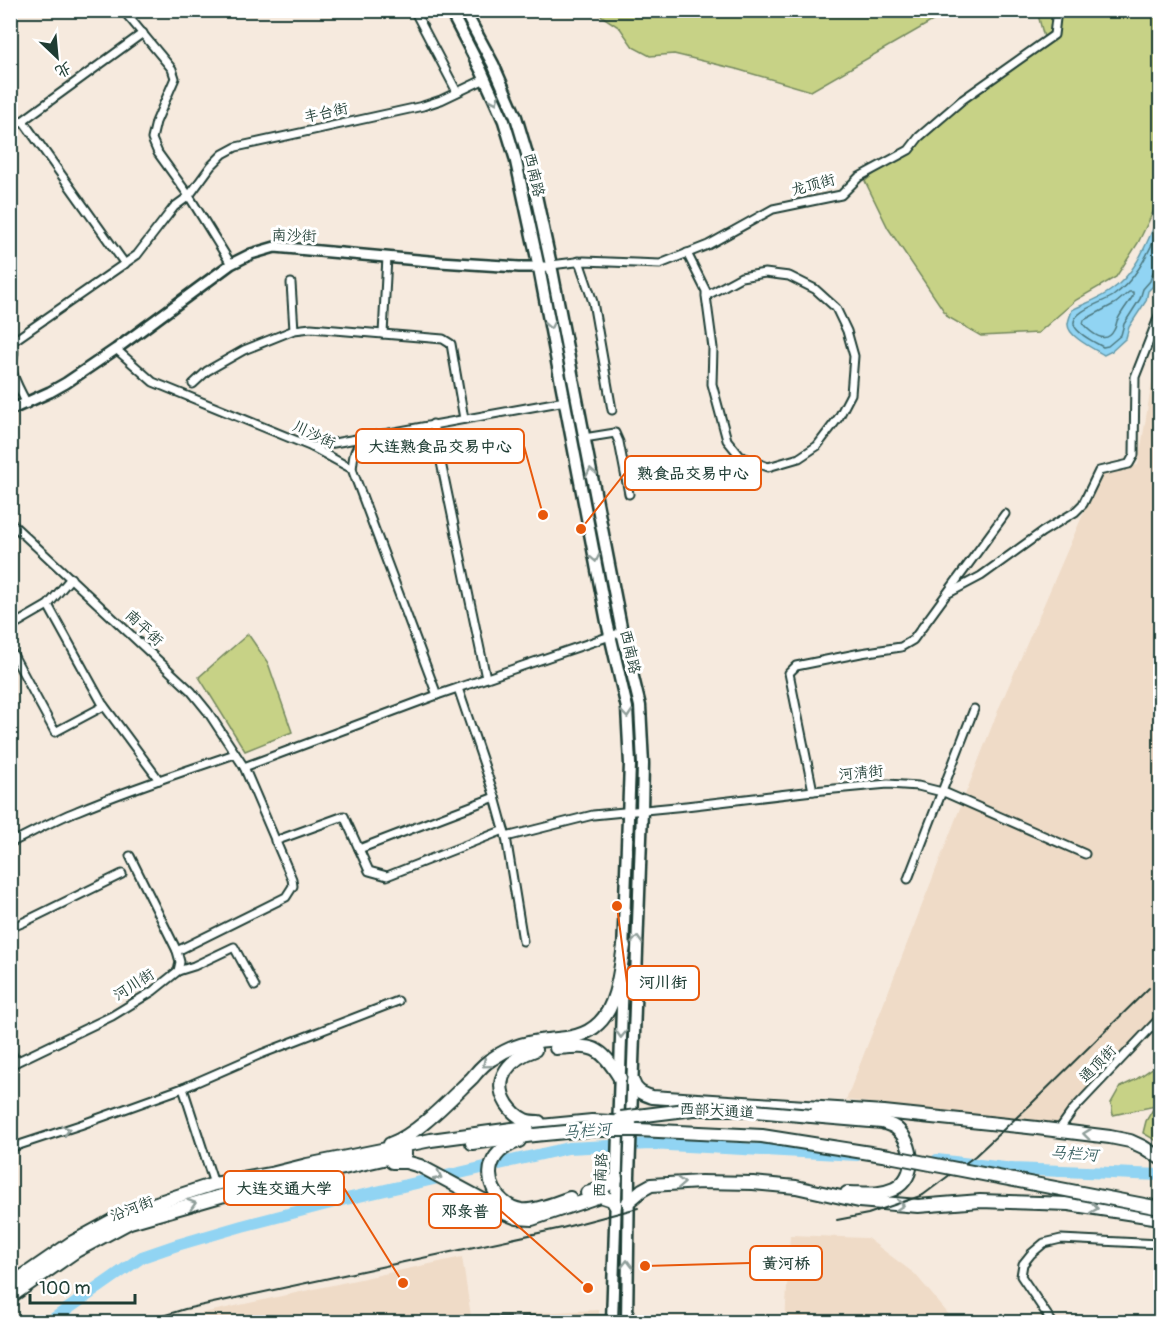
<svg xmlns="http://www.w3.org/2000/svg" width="1171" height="1333" font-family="Pangolin,'LXGW WenKai TC',sans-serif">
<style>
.built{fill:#efdbc7}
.green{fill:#c7d286;stroke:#73885d;stroke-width:1.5}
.water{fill:#91d4f3;stroke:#6398a7;stroke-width:1.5}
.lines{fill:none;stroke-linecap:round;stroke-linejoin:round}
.shore{stroke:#4d7980;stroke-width:1.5}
.river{stroke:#91d4f3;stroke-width:12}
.minor-casing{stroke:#1f3d34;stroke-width:11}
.tertiary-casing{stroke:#1f3d34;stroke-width:14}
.primary-casing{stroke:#1f3d34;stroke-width:15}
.trunk-casing{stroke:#1f3d34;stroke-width:16}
.minor{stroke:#fff;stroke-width:7}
.tertiary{stroke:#fff;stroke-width:9}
.primary{stroke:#fff;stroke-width:10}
.trunk{stroke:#fff;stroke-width:12}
.rail{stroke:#1f3d34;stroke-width:2}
.trunk-bridge-casing{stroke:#1f3d34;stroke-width:16;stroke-linecap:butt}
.trunk-bridge{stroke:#fff;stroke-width:12}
.oneway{stroke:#8f9e9a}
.labels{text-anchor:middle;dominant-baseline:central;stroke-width:6;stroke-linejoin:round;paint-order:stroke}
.street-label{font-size:15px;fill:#1f3d34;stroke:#fff}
.water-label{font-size:16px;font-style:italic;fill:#3c6364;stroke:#fff}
.leader{fill:none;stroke:#e8590c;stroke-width:2}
.callout-dot{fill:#e8590c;stroke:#fff;stroke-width:2}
.callout{fill:#fff;stroke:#e8590c;stroke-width:2}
.callout-label{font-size:16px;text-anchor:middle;font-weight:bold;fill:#1f3d34}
</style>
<rect width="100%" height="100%" fill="#f6eade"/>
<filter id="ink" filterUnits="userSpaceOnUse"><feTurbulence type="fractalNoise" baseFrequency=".0167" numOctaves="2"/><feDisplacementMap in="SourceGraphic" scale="12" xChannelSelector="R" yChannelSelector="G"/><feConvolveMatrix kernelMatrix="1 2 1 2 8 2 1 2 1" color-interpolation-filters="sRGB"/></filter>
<g filter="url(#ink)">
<g class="built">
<path d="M 1157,352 L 1160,355 L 1160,1027 L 1060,1127 L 846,1100 L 999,708 L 1100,475 L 1138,465 Z"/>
<path d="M 790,1235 L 867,1238 L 915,1274 L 955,1322 L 785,1322 Z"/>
<path d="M 462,1257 L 471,1316 L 599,1310 L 599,1322 L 171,1322 L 185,1317 Z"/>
</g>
<g class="green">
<path d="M 594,11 L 950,11 L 811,91 L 736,69 L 674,54 L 650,56 L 633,47 L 620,28 Z"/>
<path d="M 1037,11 L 1160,11 L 1160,190 L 1155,208 L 1138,243 L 1116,277 L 1076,300 L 1038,333 L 981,336 L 948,317 L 888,228 L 865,181 L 971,98 L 1046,45 Z"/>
<path d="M 248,634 L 268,663 L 292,732 L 245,751 L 199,677 Z"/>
<path d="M 1160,1063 L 1160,1143 L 1143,1133 L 1146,1121 L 1155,1106 L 1113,1115 L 1111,1103 L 1120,1087 L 1135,1080 Z"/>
</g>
<path class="water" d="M 1160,221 L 1160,266 L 1155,284 L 1148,291 L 1146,301 L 1129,327 L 1126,338 L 1112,351 L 1104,355 C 1094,349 1067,336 1068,324 C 1068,320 1071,314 1072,310 C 1084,304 1099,299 1110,291 C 1134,275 1145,248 1156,222 Z"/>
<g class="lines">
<g class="shore">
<path d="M 1160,228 C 1148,253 1137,279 1113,296 C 1104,302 1072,311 1074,324 C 1075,333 1096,343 1103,347 L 1108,346 L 1121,335 L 1124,324 L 1140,299 L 1143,289 L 1150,281 L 1153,272 L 1156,269 L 1160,269"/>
<path d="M 1129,292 L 1133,292 L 1133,296 C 1128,304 1121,312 1117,321 C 1116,324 1116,327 1114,330 C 1106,346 1091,333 1083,324 L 1084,320 L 1116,303 Z"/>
</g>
<g class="river">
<path d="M 937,1160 L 1013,1169 L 1160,1175"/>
<path d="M 49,1322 L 142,1257 L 177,1245 L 242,1226 L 342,1200 L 568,1148 L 650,1144 L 857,1155"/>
</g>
<g class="minor-casing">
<g id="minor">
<path d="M 123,10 L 172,69 L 175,78 L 156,122 L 152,139 L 158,153 L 189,196 L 231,264"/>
<path d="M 414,10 L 457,92"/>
<path d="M 23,121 L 125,264"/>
<path d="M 10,130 L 143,33"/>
<path d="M 687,253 L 706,291 L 706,296 L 713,348 L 712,384 L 727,440 L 740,456 L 768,467 L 799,458 L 817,446 L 839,417 L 851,394 L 854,356 L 847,331 L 836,308 L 815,289 L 789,276 L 765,273 L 741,277 L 706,296"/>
<path d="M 579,261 L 593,302 L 612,410"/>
<path d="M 551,265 L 584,261 L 660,264 L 708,245 L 773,209 L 841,195 L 859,177 L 909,150 L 919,137 L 962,100 L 1054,35 L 1057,10"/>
<path d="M 291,283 L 294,330"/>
<path d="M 383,334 L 387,257"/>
<path d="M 10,341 C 18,355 11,355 12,368 C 13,380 22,393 27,404"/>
<path d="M 12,342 L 137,255 L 174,207 L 189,196 L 211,166 L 223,154 L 236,147 L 423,106 L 441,100 L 485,79"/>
<path d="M 116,349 L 153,382 L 312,447 L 352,469 L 437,695"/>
<path d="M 193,384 L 207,371 L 244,350 L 294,330 L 311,328 L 443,339 L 451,344 L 464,419"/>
<path d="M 433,424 L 486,678"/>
<path d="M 584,438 L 615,433 L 619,442 L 629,494"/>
<path d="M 312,447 L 565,401"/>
<path d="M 352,469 C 354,454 353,448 367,438"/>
<path d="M 10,522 L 191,691 L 208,712 L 244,767 L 292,879 L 293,886 L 286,897 L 177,951"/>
<path d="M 947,594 L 981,576 L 1042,532 L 1075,512 L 1083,504 L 1099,471 L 1129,464 L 1134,455 L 1135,377 L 1160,313"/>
<path d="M 48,605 L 102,703 L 159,780"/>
<path d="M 10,627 L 48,605 L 71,578"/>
<path d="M 10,649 L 55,732 L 104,706"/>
<path d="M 458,688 L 495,797 L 506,837 L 523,941"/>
<path d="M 244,767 L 437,695 L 622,632"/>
<path d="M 813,791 L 789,673 L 796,666 L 861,653 L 901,647 L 913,640 L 1005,514"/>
<path d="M 506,837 L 593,815 L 686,806 L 813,791 L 888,784 L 918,786 L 946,793 L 1085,854"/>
<path d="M 275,841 L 344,816 L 369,871 L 387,876 L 504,830"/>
<path d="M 10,843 C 33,832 54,820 77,811 C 129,789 182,772 235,754"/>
<path d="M 359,849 L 495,797"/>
<path d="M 908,879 L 974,709"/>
<path d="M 10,928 L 22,923 L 122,874"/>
<path d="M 178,971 L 194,966 L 234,947 L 255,986"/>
<path d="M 10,1050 L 16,1062"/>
<path d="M 10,1065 L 112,1016 L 153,991 L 178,971 L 180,962 L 177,951 L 130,856"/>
<path d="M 1058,1131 L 1073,1110 L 1160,1018"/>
<path d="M 10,1148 L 80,1125 L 183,1088"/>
<path d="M 214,1184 L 183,1088 L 261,1054 L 398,1001"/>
<path d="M 475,1322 L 475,1321 L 612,1320"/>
<path d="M 1052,1322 L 1021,1276 L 1023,1264 L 1031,1254 L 1044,1243 L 1061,1239 L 1160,1244"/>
</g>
</g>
<g class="tertiary-casing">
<path id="tertiary" d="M 10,410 L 50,392 L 66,383 L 116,349 L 231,264 L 251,254 L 275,247 L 440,262 L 519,267 L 544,267"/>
</g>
<g class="primary-casing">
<g id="primary">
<path d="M 450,10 L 481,70 L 504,121 L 515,157 L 539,268 L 607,622 L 627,708 L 630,764 L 623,953"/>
<path d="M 464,10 L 493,64 L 516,117 L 527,154 L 551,265 L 622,632 L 640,706 L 643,764 L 642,810 L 629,1176 L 627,1322"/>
<path d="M 612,1322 L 623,975"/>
</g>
</g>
<g class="trunk-casing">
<g id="trunk">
<path d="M 556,1048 C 593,1045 599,1044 620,1078"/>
<path d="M 535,1050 C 511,1058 491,1078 507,1104 C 511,1110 518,1117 525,1120 C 529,1122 535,1122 539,1122"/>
<path d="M 633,1082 C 636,1092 643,1094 652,1097 L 884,1112 L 1037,1128 L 1110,1137 L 1130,1141 L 1143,1147 L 1160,1158"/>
<path d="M 811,1116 L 882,1122 C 887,1124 892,1125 896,1128 C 914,1143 918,1177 894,1189 C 879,1196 863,1193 847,1193"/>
<path d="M 519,1141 C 510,1144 502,1148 496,1156 C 481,1177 497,1206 521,1210 C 535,1212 557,1202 570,1198"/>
<path d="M 472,1143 L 534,1135"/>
<path d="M 390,1144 C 417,1135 451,1098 472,1078 C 478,1071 484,1063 492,1059 C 505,1050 523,1043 539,1041 C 560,1038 582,1040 599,1023 C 617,1006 620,970 624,946"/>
<path d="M 392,1162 L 406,1162 L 420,1166 L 487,1202 L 504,1213 L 517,1218 L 532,1219 L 600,1196 L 612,1200 L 615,1205"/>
<path d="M 587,1193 L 601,1189 L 616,1179"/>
<path d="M 628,1202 L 642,1190 L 651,1185 L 701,1182 L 753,1183 L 796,1187 L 859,1201 L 918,1206 L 980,1201 L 1069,1204 L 1160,1218"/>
<path d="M 10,1285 L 71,1243 L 126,1213 L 214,1184 L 271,1174 L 307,1165 L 431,1140 L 520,1128 L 592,1121"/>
<path d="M 10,1297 L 76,1251 L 130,1222 L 221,1196 L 405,1154"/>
</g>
</g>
<use href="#minor" class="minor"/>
<use href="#tertiary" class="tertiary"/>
<use href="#primary" class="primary"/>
<use href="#trunk" class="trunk"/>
<g class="rail">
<path d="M 837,1220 L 868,1214 L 923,1195 L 975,1156 L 1030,1105 L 1149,988"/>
<path d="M 143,1322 L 185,1309 L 562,1228 L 638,1208"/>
</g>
<g class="trunk-bridge-casing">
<g id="trunk-bridge">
<path d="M 621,1118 L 694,1109 L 733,1109 L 811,1116"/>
<path d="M 592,1121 L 630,1123"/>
<path d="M 534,1135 L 587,1130 L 638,1130 L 762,1136 L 889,1156 L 1160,1208"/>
</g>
</g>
<use href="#trunk-bridge" class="trunk-bridge"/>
</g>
<defs><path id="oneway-chevron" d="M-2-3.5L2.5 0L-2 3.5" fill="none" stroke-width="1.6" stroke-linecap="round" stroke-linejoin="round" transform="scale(1.5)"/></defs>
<g class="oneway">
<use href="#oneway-chevron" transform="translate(495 100) rotate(66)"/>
<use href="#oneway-chevron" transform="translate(550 325) rotate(79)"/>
<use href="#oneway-chevron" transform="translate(591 472) rotate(-101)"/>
<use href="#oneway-chevron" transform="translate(595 558) rotate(79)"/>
<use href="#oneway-chevron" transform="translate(627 714) rotate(85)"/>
<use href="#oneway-chevron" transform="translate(637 940) rotate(-88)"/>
<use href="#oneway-chevron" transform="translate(621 1034) rotate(92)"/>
<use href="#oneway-chevron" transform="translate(486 1064) rotate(140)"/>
<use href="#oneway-chevron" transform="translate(66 1130) rotate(-18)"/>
<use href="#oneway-chevron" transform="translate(1087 1134) rotate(-173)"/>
<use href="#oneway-chevron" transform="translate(438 1176) rotate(28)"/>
<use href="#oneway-chevron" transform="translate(681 1183) rotate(-2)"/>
<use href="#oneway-chevron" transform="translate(192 1204) rotate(-16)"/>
<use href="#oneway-chevron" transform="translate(900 1205) rotate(5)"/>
<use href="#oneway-chevron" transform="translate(1094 1208) rotate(9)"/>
<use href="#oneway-chevron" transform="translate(627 1264) rotate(-89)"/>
</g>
</g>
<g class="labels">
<g class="street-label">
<text transform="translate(326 113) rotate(-12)">丰台街</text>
<text transform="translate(534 175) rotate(77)">西南路</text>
<text transform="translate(813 185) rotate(-15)">龙顶街</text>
<text transform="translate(294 236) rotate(1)">南沙街</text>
<text transform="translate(314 435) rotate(25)">川沙街</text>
<text transform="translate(144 628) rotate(43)">南平街</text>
<text transform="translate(630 652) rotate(77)">西南路</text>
<text transform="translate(861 773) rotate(-5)">河清街</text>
<text transform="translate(134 985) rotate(-33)">河川街</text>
<text transform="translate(1098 1064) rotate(-46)">通顶街</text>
<text transform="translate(717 1111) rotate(3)">西部大通道</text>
<text transform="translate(601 1175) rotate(-87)">西南路</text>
<text transform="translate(132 1209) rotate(-21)">沿河街</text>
</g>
<g class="water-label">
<text transform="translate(587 1131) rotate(-5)">马栏河</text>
<text transform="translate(1074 1154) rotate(4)">马栏河</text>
</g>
</g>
<path class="leader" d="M543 515L524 446M581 529L625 473M617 906L627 983M403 1283L344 1188M588 1288L501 1211M645 1266L750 1263"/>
<g class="callout-dot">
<circle cx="543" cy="515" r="6"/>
<circle cx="581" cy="529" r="6"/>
<circle cx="617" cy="906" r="6"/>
<circle cx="403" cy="1283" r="6"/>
<circle cx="588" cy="1288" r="6"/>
<circle cx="645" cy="1266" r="6"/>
</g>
<g class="callout">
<rect x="356" y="429" width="168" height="34" rx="6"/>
<rect x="625" y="456" width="136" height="34" rx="6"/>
<rect x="627" y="966" width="72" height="34" rx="6"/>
<rect x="224" y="1171" width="120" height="34" rx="6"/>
<rect x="429" y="1194" width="72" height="34" rx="6"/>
<rect x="750" y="1246" width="72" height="34" rx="6"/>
</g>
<g class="callout-label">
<text x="440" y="452">大连熟食品交易中心</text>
<text x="693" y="479">熟食品交易中心</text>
<text x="663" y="988">河川街</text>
<text x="284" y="1194">大连交通大学</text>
<text x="465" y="1217">邓录普</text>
<text x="786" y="1269">黄河桥</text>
</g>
<rect width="1171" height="1333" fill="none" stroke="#fff" stroke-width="36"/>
<rect x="18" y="18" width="1135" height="1297" fill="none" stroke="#1f3d34" stroke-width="2" filter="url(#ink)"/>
<g transform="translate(57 57) rotate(154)" stroke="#ffffff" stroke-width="4.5" paint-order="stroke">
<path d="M0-4.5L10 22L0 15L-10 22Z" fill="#1f3d34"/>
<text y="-9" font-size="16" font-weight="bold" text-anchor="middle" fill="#1f3d34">北</text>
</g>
<path d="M30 1294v9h105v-9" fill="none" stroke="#1f3d34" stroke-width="3"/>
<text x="39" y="1294" font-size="18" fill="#1f3d34" stroke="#ffffff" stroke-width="4.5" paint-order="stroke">100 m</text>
</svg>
